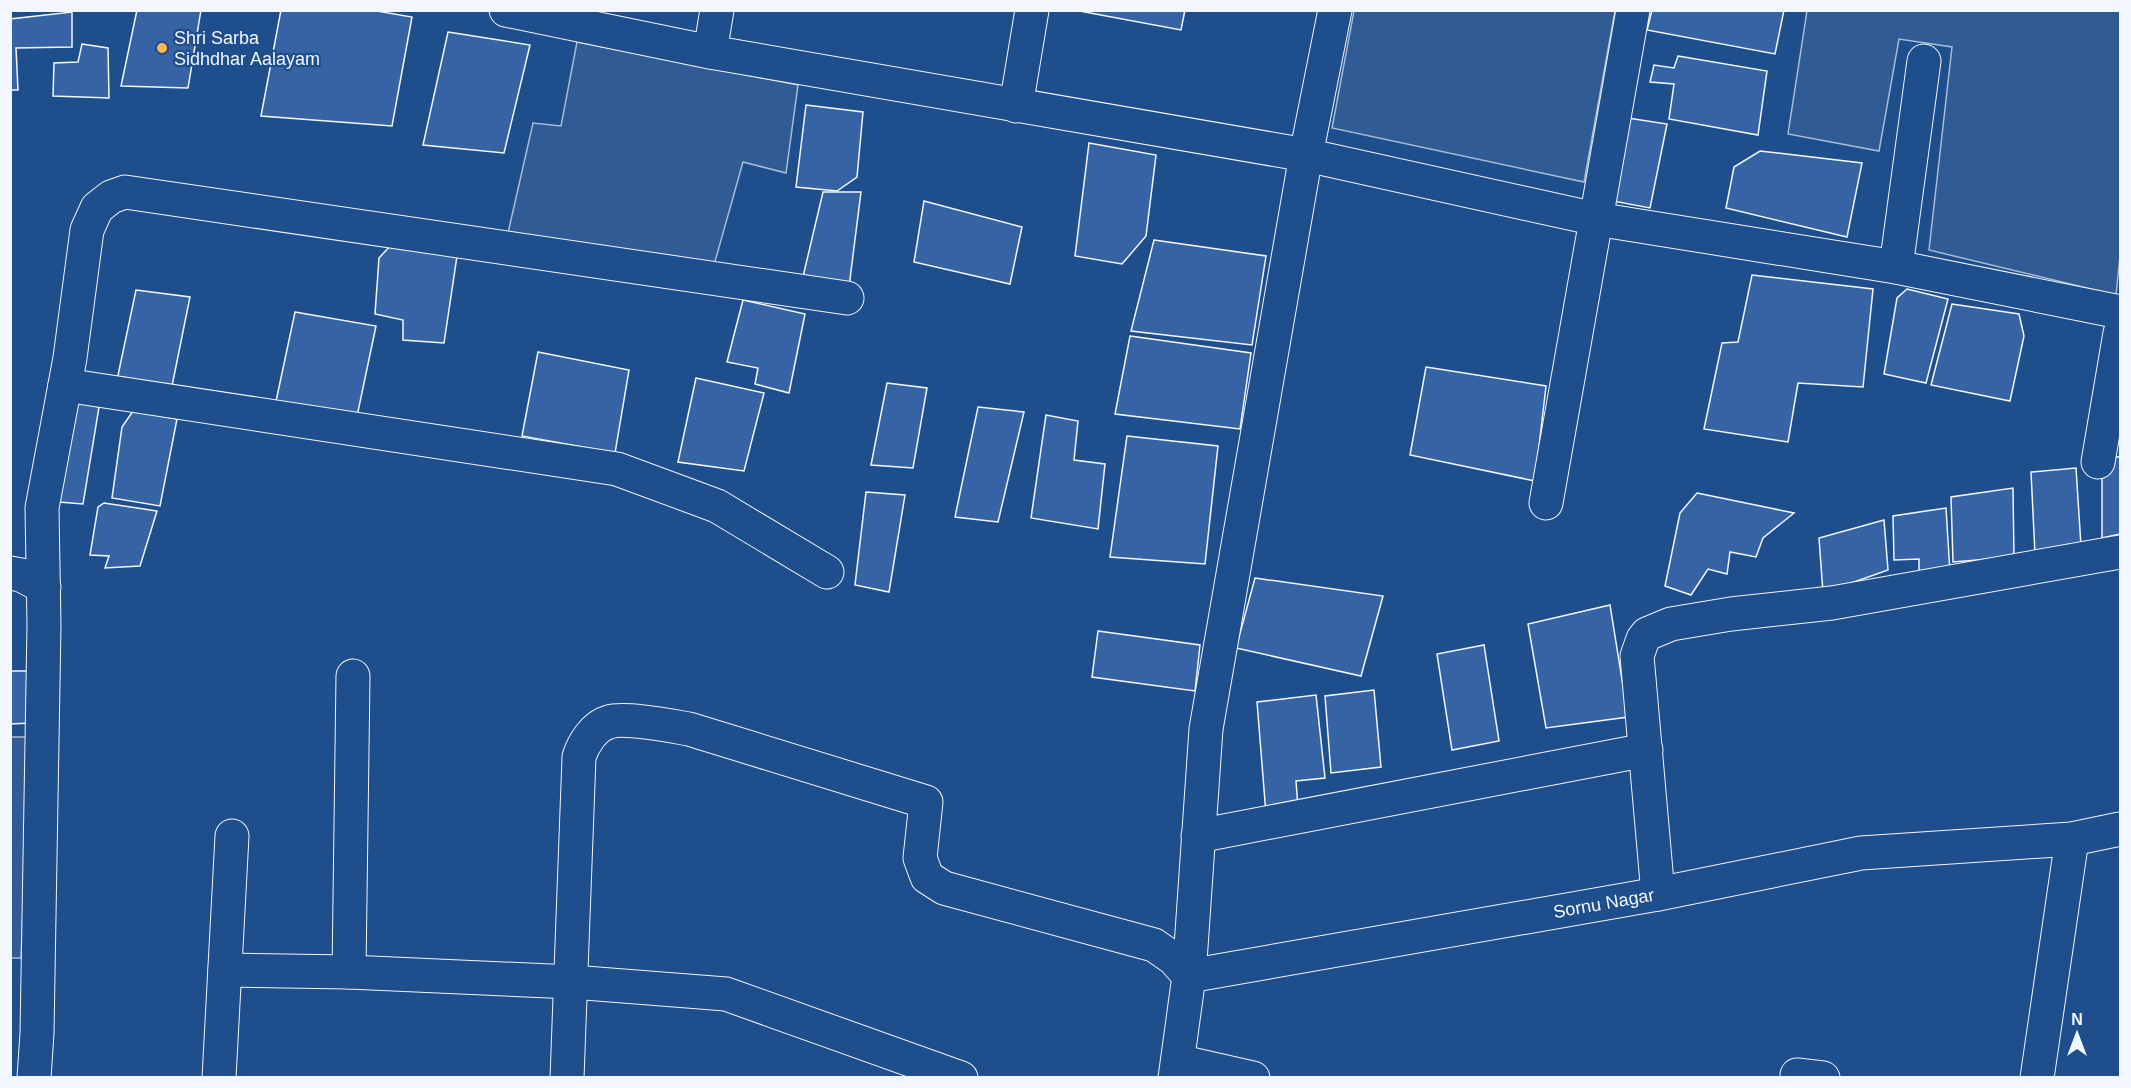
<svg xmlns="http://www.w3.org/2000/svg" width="2131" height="1088" font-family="Arial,sans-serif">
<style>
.built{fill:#305b95;stroke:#a8bbd7;stroke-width:1.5}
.building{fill:#3563a3;stroke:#f2f6ff;stroke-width:1.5}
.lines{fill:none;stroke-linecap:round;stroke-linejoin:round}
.minor-casing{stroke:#f2f6ff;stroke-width:35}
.minor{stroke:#1f4e8c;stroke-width:33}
.poi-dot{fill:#ffb74d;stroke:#1f4e8c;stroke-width:2}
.labels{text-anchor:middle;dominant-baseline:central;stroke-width:4.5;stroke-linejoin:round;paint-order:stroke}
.poi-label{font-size:18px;fill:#f2f6ff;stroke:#1f4e8c;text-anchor:start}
.street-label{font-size:18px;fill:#f2f6ff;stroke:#1f4e8c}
</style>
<rect width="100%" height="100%" fill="#1f4e8c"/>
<g class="built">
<path d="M 1354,11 L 1615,11 L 1584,182 L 1332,128 Z"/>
<path d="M 1807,11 L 2120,11 L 2120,256 L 2116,295 L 1929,250 L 1952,47 L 1899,39 L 1879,151 L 1788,134 Z"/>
<path d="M 577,42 L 798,85 L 786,173 L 743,162 L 714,265 L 508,233 L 533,123 L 561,126 Z"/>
<path d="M 11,737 L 30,737 L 21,958 L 11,958 Z"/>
</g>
<g class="building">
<path d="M 137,10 L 201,10 L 188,88 L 121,86 Z"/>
<path d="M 281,10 L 371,10 L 412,17 L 392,126 L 261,116 Z"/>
<path d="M 1074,10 L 1185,10 L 1181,30 Z"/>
<path d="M 1652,10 L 1784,10 L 1775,54 L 1647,30 Z"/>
<path d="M 72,12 L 72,47 L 16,48 L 18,90 L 10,90 L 10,19 Z"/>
<path d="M 448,32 L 530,45 L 504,153 L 423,145 Z"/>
<path d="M 82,44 L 108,48 L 109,98 L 53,96 L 54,63 L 78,62 Z"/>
<path d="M 1678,56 L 1767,71 L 1758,135 L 1669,119 L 1674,84 L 1650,82 L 1654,65 L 1674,68 Z"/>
<path d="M 806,105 L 863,112 L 857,177 L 837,191 L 796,187 Z"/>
<path d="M 1628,118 L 1667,124 L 1650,208 L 1613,201 Z"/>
<path d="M 1089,143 L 1156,155 L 1146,236 L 1122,264 L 1075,256 Z"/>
<path d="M 1760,151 L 1862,163 L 1847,237 L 1726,208 L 1734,167 Z"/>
<path d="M 823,192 L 861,192 L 849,287 L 801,285 Z"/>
<path d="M 924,201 L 1022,227 L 1010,284 L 914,262 Z"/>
<path d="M 1154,240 L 1266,256 L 1252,345 L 1131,331 Z"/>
<path d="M 391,245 L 457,256 L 444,343 L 403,340 L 403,320 L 375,314 L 379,258 Z"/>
<path d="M 1752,275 L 1873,289 L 1863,387 L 1798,383 L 1788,442 L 1704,429 L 1722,343 L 1738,342 Z"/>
<path d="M 1907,289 L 1948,299 L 1926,383 L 1884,374 L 1897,298 Z"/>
<path d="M 136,290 L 190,297 L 171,391 L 117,380 Z"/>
<path d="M 743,300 L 805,314 L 789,393 L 755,384 L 758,368 L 727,362 Z"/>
<path d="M 1952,304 L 2019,314 L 2024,336 L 2010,401 L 1931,385 Z"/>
<path d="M 295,312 L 376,326 L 356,421 L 275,406 Z"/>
<path d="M 1130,336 L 1251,353 L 1240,429 L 1115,414 Z"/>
<path d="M 538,352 L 629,370 L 615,453 L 522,436 Z"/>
<path d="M 1426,367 L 1546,386 L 1535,481 L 1410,455 Z"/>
<path d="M 696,378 L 764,393 L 744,471 L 678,462 Z"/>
<path d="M 887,383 L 927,388 L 913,468 L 871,465 Z"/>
<path d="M 67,400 L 99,407 L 83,504 L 47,501 Z"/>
<path d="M 978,407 L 1024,412 L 998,522 L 955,517 Z"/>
<path d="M 133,411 L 177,419 L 160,506 L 112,498 L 122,427 Z"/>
<path d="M 1046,415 L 1078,421 L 1074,460 L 1105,464 L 1098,529 L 1031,518 Z"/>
<path d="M 1127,436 L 1218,446 L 1205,564 L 1110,557 Z"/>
<path d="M 2120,456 L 2120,534 L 2102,538 L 2102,463 Z"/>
<path d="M 2076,468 L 2081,546 L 2035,554 L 2031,472 Z"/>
<path d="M 2013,488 L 2014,557 L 1953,562 L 1951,497 Z"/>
<path d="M 866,492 L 905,495 L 889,592 L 855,585 Z"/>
<path d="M 1697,493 L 1794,513 L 1763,538 L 1756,557 L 1730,552 L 1727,574 L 1708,569 L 1691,595 L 1665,586 L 1680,513 Z"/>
<path d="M 104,503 L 157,511 L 140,566 L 105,568 L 109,556 L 90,555 L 98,507 Z"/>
<path d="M 1946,508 L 1950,573 L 1919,577 L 1919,559 L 1894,560 L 1893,516 Z"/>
<path d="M 1884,520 L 1888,570 L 1823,593 L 1819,538 Z"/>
<path d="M 1255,578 L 1383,596 L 1361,676 L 1236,648 Z"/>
<path d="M 1610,605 L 1628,717 L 1546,728 L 1528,624 Z"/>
<path d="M 1098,631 L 1200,645 L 1195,691 L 1092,677 Z"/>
<path d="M 1484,645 L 1499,741 L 1452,750 L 1437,654 Z"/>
<path d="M 10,671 L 32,671 L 32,723 L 10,724 Z"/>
<path d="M 1374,690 L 1381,767 L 1331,773 L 1325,696 Z"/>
<path d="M 1316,695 L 1325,778 L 1296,781 L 1298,808 L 1266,814 L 1257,702 Z"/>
</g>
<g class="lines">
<g class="minor-casing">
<g id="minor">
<path d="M 506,10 L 710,52 L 1306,155 L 1596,219 L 1896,267 L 2120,312"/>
<path d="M 710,52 L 717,10"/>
<path d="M 1016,106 L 1032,10"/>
<path d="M 1896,267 L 1924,61"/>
<path d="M 65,385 L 617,469 L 717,506 L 827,572"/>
<path d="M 2098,462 L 2120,333"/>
<path d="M 1546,503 L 1633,10"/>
<path d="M 10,573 L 21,575 L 44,587"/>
<path d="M 1198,836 L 1646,750"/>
<path d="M 1658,894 L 1637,656 L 1643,639 L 1647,634 L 1671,624 L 1731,614 L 1832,603 L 2120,552"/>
<path d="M 225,970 L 349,972 L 572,982 L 726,994 L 961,1078"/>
<path d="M 349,972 L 353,676"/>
<path d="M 1189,976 L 1206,729 L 1306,155 L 1335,10"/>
<path d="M 1178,1061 L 1253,1078"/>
<path d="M 34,1078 L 37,1033 L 44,625 L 42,508 L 70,358 L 87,230 L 97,208 L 111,197 L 125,192 L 847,298"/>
<path d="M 219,1078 L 232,836"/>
<path d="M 567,1078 L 579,757 C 583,744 594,726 609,722 C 624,717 671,726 689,729 L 926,802 L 920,858 L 927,877 L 944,888 L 1154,945 L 1174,959 L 1189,976"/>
<path id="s1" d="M 1175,1078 L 1189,976 L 1658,894 L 1861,853 L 2072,839 L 2120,829"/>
<path d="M 1797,1078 L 1797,1075 L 1823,1078"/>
<path d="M 2037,1078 L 2072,839"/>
</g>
</g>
<use href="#minor" class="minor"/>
</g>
<circle class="poi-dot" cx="162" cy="48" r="6"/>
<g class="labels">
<g class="poi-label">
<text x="174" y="38">Shri Sarba<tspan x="174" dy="21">Sidhdhar Aalayam</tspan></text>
</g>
<g class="street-label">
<text stroke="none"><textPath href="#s1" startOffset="524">Sornu Nagar</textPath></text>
</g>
</g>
<rect width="2131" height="1088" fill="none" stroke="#f2f6ff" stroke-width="24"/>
<g transform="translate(2077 1034)" stroke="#1f4e8c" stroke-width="4.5" paint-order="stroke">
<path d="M0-4.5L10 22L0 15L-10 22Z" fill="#f2f6ff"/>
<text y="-9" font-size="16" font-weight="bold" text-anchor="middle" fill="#f2f6ff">N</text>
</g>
</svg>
